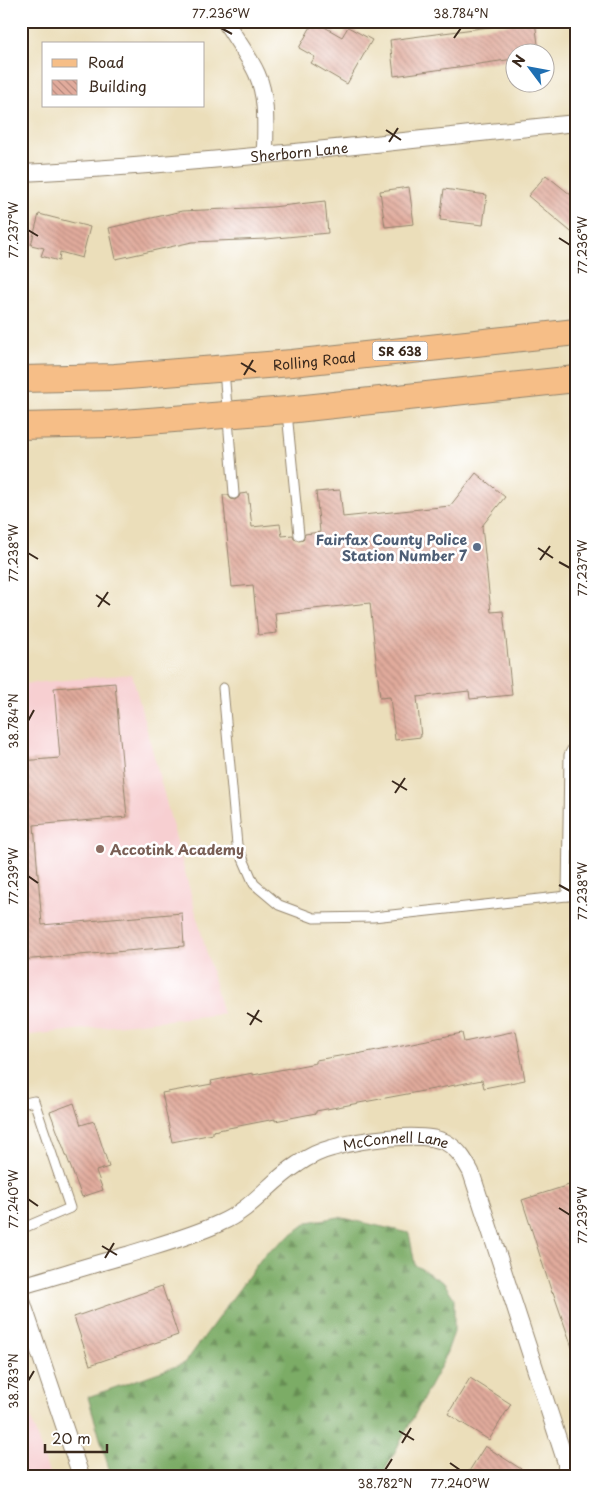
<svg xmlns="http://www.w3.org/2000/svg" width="597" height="1497" font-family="'Playpen Sans',sans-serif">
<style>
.built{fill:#f7cfd1}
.forest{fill:url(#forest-firs);stroke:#5b6b42}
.building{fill:url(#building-back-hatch)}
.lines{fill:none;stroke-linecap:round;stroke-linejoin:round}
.lane-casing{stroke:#93846c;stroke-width:11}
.street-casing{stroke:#93846c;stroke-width:18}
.primary-casing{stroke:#93846c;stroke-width:28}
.lane{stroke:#fff;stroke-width:9}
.street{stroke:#fff;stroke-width:16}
.primary{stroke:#f6be87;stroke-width:26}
.ticks{fill:none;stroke:#3b2a1e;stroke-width:2}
.service-dot{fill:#5c6f8a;stroke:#fff;stroke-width:2}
.education-dot{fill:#8d6e63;stroke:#fff;stroke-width:2}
.labels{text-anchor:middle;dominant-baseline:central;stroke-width:5;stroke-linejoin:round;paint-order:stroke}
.shield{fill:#fff;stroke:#766a62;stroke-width:1}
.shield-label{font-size:12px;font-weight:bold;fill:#3b2a1e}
.street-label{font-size:14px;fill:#3b2a1e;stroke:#fff}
.service-label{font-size:14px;font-weight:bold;fill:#4e5e75;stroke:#fff;text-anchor:end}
.education-label{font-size:14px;font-weight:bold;fill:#785e54;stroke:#fff;text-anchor:start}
.neatline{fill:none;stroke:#3b2a1e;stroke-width:2}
.ticks-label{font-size:12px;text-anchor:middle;fill:#3b2a1e}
</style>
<defs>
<pattern id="forest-firs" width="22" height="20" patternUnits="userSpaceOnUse" patternTransform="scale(1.25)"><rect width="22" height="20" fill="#7bac66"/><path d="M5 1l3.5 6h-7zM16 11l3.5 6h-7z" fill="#668c53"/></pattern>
<pattern id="building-back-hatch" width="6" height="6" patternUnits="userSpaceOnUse" patternTransform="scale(1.25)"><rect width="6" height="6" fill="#e1ab9c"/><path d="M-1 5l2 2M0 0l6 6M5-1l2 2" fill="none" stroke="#b88b7f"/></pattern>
</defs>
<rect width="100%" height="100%" fill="#fff"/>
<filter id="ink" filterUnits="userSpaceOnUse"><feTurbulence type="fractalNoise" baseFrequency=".02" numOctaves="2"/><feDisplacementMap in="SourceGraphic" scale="10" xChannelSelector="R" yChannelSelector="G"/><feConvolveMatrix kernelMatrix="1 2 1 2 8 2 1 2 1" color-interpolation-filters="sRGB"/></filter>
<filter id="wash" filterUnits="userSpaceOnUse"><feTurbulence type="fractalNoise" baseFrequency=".0096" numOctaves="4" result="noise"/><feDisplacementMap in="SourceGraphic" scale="20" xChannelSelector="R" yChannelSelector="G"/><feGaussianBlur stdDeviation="1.12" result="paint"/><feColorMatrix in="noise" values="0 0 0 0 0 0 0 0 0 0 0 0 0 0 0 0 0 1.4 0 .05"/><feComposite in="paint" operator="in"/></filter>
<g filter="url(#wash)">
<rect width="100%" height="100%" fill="#ebdeba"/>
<g class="built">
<path d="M 132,674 L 223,1014 L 21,1036 L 21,684 Z"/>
<path d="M 21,1389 L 50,1476 L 21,1476 Z"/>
</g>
<path class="forest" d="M 339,1217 L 409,1233 L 415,1265 L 444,1283 L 454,1298 L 454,1332 L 444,1360 L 382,1476 L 111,1476 L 88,1397 L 185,1363 L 264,1255 L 308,1222 Z"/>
<g id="blocks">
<g class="building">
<path d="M 314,21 L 342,37 L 348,27 L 372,40 L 347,84 L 311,63 L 315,57 L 299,48 Z"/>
<path d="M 535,21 L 539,52 L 514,52 L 514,59 L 394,76 L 390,40 Z"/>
<path d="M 546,175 L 576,199 L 576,236 L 528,196 Z"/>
<path d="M 409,187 L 414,224 L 385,227 L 380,191 Z"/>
<path d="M 444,189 L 487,195 L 483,225 L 440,220 Z"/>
<path d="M 325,201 L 328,233 L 266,239 L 192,242 L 116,259 L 109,228 L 182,211 L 272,207 Z"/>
<path d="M 39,214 L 90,227 L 82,258 L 60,252 L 59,261 L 41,256 L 44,248 L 31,245 Z"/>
<path d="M 476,473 L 505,497 L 482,526 L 491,612 L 503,611 L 512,695 L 470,699 L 469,691 L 417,697 L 421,737 L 395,740 L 390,697 L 380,698 L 370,603 L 275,613 L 277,633 L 258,635 L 253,585 L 232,587 L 223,495 L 228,495 L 231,499 L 235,500 L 239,497 L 240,494 L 248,493 L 252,527 L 280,524 L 282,536 L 293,535 L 294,539 L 299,541 L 303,540 L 305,534 L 320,532 L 316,492 L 340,490 L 343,517 L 450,506 Z"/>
<path d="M 115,683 L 127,817 L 34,825 L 42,925 L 182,913 L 184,946 L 21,960 L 21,761 L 60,758 L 54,688 Z"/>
<path d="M 516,1031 L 525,1080 L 484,1088 L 482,1080 L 316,1111 L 316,1113 L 275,1121 L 275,1119 L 213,1131 L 213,1134 L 172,1142 L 162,1093 L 212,1084 L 211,1081 L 253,1073 L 253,1075 L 316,1063 L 316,1060 L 357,1053 L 357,1054 L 462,1033 L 464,1042 Z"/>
<path d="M 74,1103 L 81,1125 L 94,1121 L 109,1167 L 96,1171 L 103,1190 L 82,1197 L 50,1112 Z"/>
<path d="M 569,1185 L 576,1206 L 576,1350 L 573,1350 L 553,1292 L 552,1293 L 522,1200 Z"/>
<path d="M 162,1286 L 178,1335 L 90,1365 L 74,1317 Z"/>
<path d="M 470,1378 L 511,1404 L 489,1440 L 448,1414 Z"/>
<path d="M 485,1446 L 532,1476 L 466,1476 Z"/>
</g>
</g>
</g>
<g filter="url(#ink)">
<use href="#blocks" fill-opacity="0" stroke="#93846c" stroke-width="1"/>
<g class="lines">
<g class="lane-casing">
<g id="lane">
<path d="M 224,370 L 234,494"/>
<path d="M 287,413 L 299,535"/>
<path d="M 223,688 L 237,845 L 254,884 L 279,905 L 314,918 L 373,917 L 576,895"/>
<path d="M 567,896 L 569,755 L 576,742"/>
<path d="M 21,1104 L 34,1101 L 70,1208 L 21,1229"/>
</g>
</g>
<g class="street-casing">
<g id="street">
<path d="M 225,21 C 235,38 249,56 257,74 C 268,99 265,128 265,155"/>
<path id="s1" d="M 21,173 C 207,164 391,142 576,123"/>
<path id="s2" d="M 21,1286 C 56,1276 91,1265 127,1255 C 158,1245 190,1237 220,1223 C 253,1209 269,1182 298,1164 C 308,1157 320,1151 332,1148 C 358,1140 424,1130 447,1143 C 459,1150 465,1161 471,1172 L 566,1463 L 566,1476"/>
<path d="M 21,1298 L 81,1476"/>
</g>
</g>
<g class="primary-casing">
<g id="primary">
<path id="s3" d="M 21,379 L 115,377 L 292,363 L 576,332"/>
<path d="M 21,426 L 111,424 L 287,410 L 576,379"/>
</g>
</g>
<use href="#lane" class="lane"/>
<use href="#street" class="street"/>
<use href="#primary" class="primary"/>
</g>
</g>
<path class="ticks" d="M 221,28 L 232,34M 454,38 L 461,28M 386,130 L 401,140M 389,142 L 398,128M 28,230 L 38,236M 559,238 L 570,245M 241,363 L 256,372M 244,375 L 253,360M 538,548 L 553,558M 28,553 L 38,559M 540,560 L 550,546M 559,562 L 570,568M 96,595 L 110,605M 98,607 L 108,592M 28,721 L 34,710M 392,781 L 407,790M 395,793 L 405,778M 28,876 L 38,883M 559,885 L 570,891M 247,1013 L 262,1022M 250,1025 L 259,1010M 28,1199 L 38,1206M 559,1208 L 570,1215M 102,1246 L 117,1255M 105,1258 L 114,1243M 28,1381 L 34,1371M 399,1431 L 414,1440M 402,1443 L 411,1428M 450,1463 L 460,1470M 385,1470 L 392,1459"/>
<circle class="service-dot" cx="477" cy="547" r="5"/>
<circle class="education-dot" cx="100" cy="849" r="5"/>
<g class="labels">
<rect class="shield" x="372.5" y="341.5" width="55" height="19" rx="4"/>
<g class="shield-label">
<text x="400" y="351">SR 638</text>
</g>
<g class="street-label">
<text stroke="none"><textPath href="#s1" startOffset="279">Sherborn Lane</textPath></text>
<text stroke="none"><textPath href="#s3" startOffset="294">Rolling Road</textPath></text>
<text stroke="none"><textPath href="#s2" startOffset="410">McConnell Lane</textPath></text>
</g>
<g class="service-label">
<text x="467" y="539">Fairfax County Police<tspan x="467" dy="16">Station Number 7</tspan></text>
</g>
<g class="education-label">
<text x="110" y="849">Accotink Academy</text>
</g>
</g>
<rect width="597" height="1497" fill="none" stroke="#fff" stroke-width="55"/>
<rect x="42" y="42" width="162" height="65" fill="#ffffff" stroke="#b1aaa5"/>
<rect x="52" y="59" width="25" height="8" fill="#f6be87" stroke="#b1aaa5"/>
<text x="88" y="68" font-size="15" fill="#3b2a1e">Road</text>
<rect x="52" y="80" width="25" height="15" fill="url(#building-back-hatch)" stroke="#b1aaa5"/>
<text x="88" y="92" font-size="15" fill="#3b2a1e">Building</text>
<g transform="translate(530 68) rotate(302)"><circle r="24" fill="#ffffff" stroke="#b1aaa5"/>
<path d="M0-4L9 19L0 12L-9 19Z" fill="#1f6fb2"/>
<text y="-8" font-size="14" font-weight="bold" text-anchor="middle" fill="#3b2a1e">N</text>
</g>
<path d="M45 1444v8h62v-8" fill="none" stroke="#3b2a1e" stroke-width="2.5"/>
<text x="52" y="1444" font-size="15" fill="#3b2a1e" stroke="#ffffff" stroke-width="4" paint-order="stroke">20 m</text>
<rect x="28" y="28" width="542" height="1442" class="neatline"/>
<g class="ticks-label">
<text x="221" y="18">77.236°W</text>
<text x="461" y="18">38.784°N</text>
<text transform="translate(14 230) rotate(-90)" y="4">77.237°W</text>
<text transform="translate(583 245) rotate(-90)" y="4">77.236°W</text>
<text transform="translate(14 553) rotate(-90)" y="4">77.238°W</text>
<text transform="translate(583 568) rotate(-90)" y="4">77.237°W</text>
<text transform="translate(14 721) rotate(-90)" y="4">38.784°N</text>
<text transform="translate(14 876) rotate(-90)" y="4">77.239°W</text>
<text transform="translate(583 891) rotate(-90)" y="4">77.238°W</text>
<text transform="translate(14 1199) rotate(-90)" y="4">77.240°W</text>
<text transform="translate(583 1215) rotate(-90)" y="4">77.239°W</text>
<text transform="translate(14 1381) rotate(-90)" y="4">38.783°N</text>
<text x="385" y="1488">38.782°N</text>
<text x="460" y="1488">77.240°W</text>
</g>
</svg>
